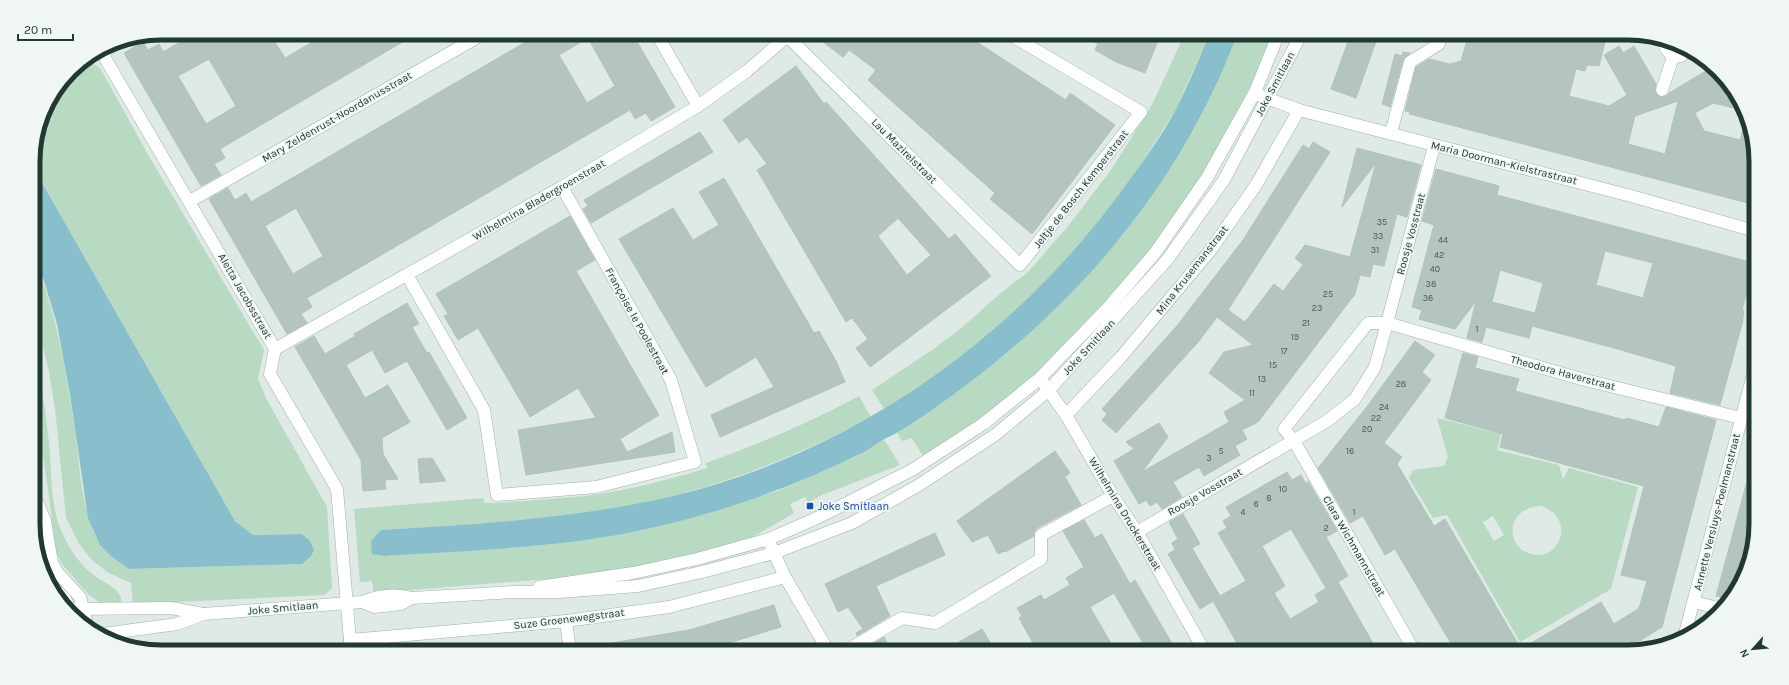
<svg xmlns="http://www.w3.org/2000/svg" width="1789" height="685" font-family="Karla,sans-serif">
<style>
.green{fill:#b8dac3;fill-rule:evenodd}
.water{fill:#89bfcc}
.building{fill:#b4c4be;stroke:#b2c2bc;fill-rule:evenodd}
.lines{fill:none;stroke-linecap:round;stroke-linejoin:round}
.minor-casing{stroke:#a2b0ac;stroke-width:13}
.minor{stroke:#fff;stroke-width:12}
.transit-dot{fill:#1a4fb4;stroke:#eff6f3;stroke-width:1.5}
.labels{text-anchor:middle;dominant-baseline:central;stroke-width:3.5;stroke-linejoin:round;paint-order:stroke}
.number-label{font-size:9px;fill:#465b56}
.street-label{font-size:11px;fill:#213833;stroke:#eff6f3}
.transit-label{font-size:11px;fill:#164399;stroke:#eff6f3;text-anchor:start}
.rim{fill:none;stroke:#213833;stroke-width:5}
</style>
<rect width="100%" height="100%" fill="#dfe9e5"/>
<g class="green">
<path d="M 1185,33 L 1210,33 L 1176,109 L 1142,163 L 1107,213 L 1078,247 L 1043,285 L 978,344 L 930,379 L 884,409 L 872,390 L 935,348 L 960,329 L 1002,292 L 1027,273 L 1069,225 L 1111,170 L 1152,105 Z"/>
<path d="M 1238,33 L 1276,33 L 1210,169 L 1115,297 L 1051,362 L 989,412 L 924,458 L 912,438 L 902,441 L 897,433 C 1051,335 1172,206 1238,33 Z"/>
<path d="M 86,59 L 100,68 L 150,158 L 264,350 L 258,379 L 267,400 L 327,507 L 332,588 L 325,595 L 133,604 L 131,583 L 107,572 L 91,559 L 79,544 L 66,518 L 55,408 L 49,372 L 34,308 L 34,258 C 57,314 66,371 75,431 C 80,467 81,512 100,543 C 106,554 120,561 130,569 L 302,564 L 302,534 L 253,535 L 235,521 L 33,167 C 33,153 40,115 47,103 C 55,89 72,68 86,59 Z"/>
<path d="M 34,350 C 41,381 46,412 49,443 C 52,471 50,504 61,530 C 68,547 78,562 92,574 C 105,585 121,586 122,604 L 111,605 L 99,602 L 88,594 L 61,563 L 54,547 L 51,512 L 35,398 Z"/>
<path d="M 859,396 L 871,417 C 789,461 700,495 607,510 C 533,522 456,525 381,530 L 384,556 L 540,545 L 650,528 L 777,491 L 861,454 L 884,439 L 900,465 L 822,495 L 808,502 L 805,497 L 790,504 L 794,513 L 753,537 L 703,552 L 625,569 L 561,578 L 374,593 L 372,581 L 360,582 L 354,509 L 483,498 L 485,503 C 518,502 552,499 585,496 C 626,491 668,480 707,468 L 706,463 C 759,444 809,423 859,396 Z"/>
<path d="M 1437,418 L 1501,434 L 1497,450 L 1559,465 L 1563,479 L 1569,468 L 1638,487 L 1611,589 L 1520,642 L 1447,515 L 1433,518 L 1409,478 L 1413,470 L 1444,466 L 1448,457 ZM 1540,506 C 1579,517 1558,568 1526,552 C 1519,549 1515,543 1513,536 C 1510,518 1523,507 1540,506 ZM 1493,516 L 1504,535 L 1494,541 L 1483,522 Z"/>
<path d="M 302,643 L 315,645 L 328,652 L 221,652 Z"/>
</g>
<g class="water">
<path d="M 1210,33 L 1238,33 C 1181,183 1082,301 953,395 C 936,407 918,420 900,431 C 894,435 887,437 881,441 C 873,446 866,452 858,455 C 792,487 723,512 651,528 C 564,548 473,550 384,556 L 372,554 L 371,541 L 381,530 C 477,524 574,519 669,497 C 853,454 1019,336 1128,182 C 1145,159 1163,134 1176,109 C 1189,84 1199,58 1210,33 Z"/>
<path d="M 33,167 L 235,521 L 253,535 L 302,534 L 310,541 L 314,550 L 311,556 L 302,564 L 129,569 L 111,556 L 100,545 L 88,518 L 70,395 L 57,324 L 44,281 L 34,258 Z"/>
</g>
<g class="building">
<path d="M 196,33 L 269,33 L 285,58 L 328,33 L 418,33 L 220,149 L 225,158 L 214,164 L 221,175 L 201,186 L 124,53 L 143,42 L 148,50 L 159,44 L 163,52 ZM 209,59 L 236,106 L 206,124 L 178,76 Z"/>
<path d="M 541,33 L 632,33 L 675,107 L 651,121 L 646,113 L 635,119 L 630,110 L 340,279 L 307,298 L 312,307 L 301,314 L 307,323 L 287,334 L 209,199 L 228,188 L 235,200 L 246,193 L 251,202 ZM 588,38 L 615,86 L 587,103 L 559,55 ZM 296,208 L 323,256 L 293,274 L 265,226 Z"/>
<path d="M 811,33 L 963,33 L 1066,100 L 1070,93 L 1115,125 L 1032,234 L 990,199 L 995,193 L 868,80 L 876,70 L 849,50 L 843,57 Z"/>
<path d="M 1077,33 L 1161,33 L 1145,73 L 1116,62 L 1095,50 L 1098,44 Z"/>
<path d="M 1351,33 L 1379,33 L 1356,98 L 1331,89 Z"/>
<path d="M 1469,33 L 1571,33 L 1605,42 L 1599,66 L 1587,65 L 1585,71 L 1576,69 L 1569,96 L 1609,106 L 1627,95 L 1604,55 L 1619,46 L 1623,53 L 1634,46 L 1656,84 L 1655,92 L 1660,97 L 1667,96 L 1669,93 L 1711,68 L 1724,77 L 1746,111 L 1713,103 L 1695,113 L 1704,131 L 1740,140 L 1747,113 L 1755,144 L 1755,205 L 1409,114 L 1410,112 L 1405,111 L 1416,67 L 1429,59 L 1450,64 L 1461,61 ZM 1678,101 L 1665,154 L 1628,144 L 1635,116 Z"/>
<path d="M 1403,52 L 1410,53 L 1403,60 L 1390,107 L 1382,104 L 1395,54 L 1402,56 Z"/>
<path d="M 796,66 L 824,104 L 826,102 L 949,239 L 955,234 L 991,276 L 870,367 L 856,348 L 868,339 L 852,318 L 846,322 L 757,170 L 767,164 L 747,137 L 739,143 L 723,120 ZM 898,218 L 931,255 L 907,275 L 878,236 Z"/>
<path d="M 700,132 L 713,152 L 591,223 L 583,209 L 588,206 L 584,200 Z"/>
<path d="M 1313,142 L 1330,152 L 1228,310 L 1245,322 L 1274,284 L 1283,291 L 1303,265 L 1295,258 L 1305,245 L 1350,257 L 1376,163 L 1342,207 L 1357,148 L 1421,165 L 1407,217 L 1397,214 L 1384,266 L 1373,264 L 1370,277 L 1360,275 L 1355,294 L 1258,422 L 1242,430 L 1247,439 L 1235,446 L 1240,455 L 1204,476 L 1199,467 L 1173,482 L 1182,497 L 1162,509 L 1157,502 L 1150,506 L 1146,500 L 1139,504 L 1114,461 L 1134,449 L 1126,442 L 1159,423 L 1168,437 L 1142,472 L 1229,422 L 1224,412 L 1245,400 L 1209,373 L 1224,352 L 1253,345 L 1217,317 L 1199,341 L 1116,433 L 1102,420 L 1107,414 L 1102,409 L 1176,327 L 1243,240 L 1303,145 L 1309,149 Z"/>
<path d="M 1436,169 L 1499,186 L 1497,195 L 1754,263 L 1742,310 L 1744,311 L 1742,324 L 1720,405 L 1670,393 L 1676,366 L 1614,348 L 1532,326 L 1529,338 L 1486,327 L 1482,342 L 1467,338 L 1476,301 L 1455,329 L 1419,319 L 1422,310 L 1412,307 L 1434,225 L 1422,221 ZM 1605,251 L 1653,263 L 1643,298 L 1596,285 ZM 1500,270 L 1543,283 L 1535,313 L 1492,302 Z"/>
<path d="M 724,178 L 814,333 L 819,331 L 836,361 L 845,382 L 720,437 L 711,415 L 774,387 L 756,357 L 706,387 L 619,239 L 673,208 L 693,240 L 719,225 L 699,192 Z"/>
<path d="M 570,216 L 595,260 L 576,271 L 659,415 L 620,439 L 627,452 L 672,432 L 675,452 L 526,475 L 518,430 L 596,418 L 578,388 L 530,417 L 478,328 L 458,340 L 444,316 L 448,314 L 436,294 Z"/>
<path d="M 407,303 L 419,324 L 412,327 L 427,353 L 429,352 L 467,418 L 447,430 L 407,361 L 385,373 L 372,350 L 346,365 L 365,398 L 388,385 L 410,422 L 382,438 L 383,454 L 398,479 L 385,480 L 386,489 L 363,491 L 361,460 L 295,347 L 314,336 L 325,354 L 355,336 L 354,334 Z"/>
<path d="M 1415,341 L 1435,355 L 1422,372 L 1431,380 L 1384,443 L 1402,457 L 1397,464 L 1434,526 L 1445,519 L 1521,649 L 1601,602 L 1614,624 L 1638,609 L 1640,605 L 1647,581 L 1621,575 L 1644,486 L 1500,447 L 1503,434 L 1445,418 L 1463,353 L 1478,357 L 1475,368 L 1519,379 L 1515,391 L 1530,395 L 1625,420 L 1626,418 L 1659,427 L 1666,407 L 1716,420 L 1662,627 L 1622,652 L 1456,652 L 1395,549 L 1385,555 L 1363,516 L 1350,523 L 1318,468 L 1369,404 Z"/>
<path d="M 1055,451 L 1070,473 L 1065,477 L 1081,505 L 1037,528 L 1034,532 L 1034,536 L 1005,552 L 1004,551 L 998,554 L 988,535 L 972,542 L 957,521 Z"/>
<path d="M 432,458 L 446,481 L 420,483 L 418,459 Z"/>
<path d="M 1752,463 L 1756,464 L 1756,524 L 1749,565 L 1734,595 L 1730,600 L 1716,596 Z"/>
<path d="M 1287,472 L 1292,480 L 1301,475 L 1306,484 L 1308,481 L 1337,531 L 1326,537 L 1348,576 L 1338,582 L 1378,652 L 1313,652 L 1308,643 L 1294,652 L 1242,652 L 1213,601 L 1200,609 L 1168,554 L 1175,550 L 1172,543 L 1178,539 L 1169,522 L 1183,514 L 1200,544 L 1192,548 L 1220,596 L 1246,581 L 1218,533 L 1227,528 L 1223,521 L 1231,516 L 1226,507 ZM 1291,529 L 1326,588 L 1315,595 L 1319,602 L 1290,619 L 1274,593 L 1285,586 L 1262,546 Z"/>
<path d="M 1084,520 L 1095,538 L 1102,534 L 1130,584 L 1135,580 L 1177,652 L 1148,652 L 1114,593 L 1090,607 L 1116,652 L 1038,652 L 1019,618 L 1022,616 L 1017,608 L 1041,595 L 1044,600 L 1070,585 L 1066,578 L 1084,567 L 1063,531 Z"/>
<path d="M 935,533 L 945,555 L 876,586 L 890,616 L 857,636 L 856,633 L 863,629 L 848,607 L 838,612 L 825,584 Z"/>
<path d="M 774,605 L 781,627 L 699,652 L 607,652 L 606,644 L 689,630 Z"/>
<path d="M 982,629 L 996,652 L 964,652 L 959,642 Z"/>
<path d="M 884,637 L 892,652 L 866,652 L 864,649 Z"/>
</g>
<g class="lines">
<g class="minor-casing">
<g id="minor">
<path d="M 656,33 L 698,106"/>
<path d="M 788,37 L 1020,265 L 1141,112 L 1007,33"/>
<path d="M 1663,39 L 1666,49 L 1673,57 L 1681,56 L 1687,52"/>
<path d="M 98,51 L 102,53 L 275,349 L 270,374 L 337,489 L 351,652"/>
<path d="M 102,53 L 122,41"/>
<path d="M 1662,90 L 1673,57"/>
<path d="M 1261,96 L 1299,110 L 1631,196 L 1755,231"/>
<path d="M 1391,133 L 1410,62 L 1439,44 L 1441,33"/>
<path d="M 190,201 L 485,33"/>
<path d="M 407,275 L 484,410 L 497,495 L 596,487 L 695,462 L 671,380 L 562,187"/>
<path d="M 275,349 L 562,187 L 698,106 L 747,71 L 791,33"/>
<path d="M 1044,384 L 1066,415 L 1113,496 L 1137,532 L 1205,652"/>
<path d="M 1066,415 L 1121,357 L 1210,251 L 1256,185 L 1299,110"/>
<path d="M 36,499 L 45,521 L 52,563 L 57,572 L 80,597 L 87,624"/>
<path d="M 1137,532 L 1327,421 L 1355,399 L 1375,367 L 1387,323 L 1585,380 L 1741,418"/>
<path d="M 771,546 L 785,577 L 829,652"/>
<path d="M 539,587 L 633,573 L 697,559 L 769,539 L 819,517 L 912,470 L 983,424 L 1039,379 L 1107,309 L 1155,253 L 1207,178 L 1255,92 L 1279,33"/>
<path d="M 55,589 L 65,599 L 70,609 L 171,608 L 203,614"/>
<path d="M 362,602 L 374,607 L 401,604 L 412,598"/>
<path d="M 1694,602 L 1722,609"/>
<path d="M 566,621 L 570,652"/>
<path d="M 103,634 L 177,624 L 204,614 L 362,602 C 379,595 394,593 412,598 L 513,592 L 559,592 L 638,586 L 702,572 L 774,553 L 852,523 L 919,485 L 995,435 L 1049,390 L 1167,260 L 1224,180 L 1302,33"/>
<path d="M 1684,637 L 1756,363"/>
<path d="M 350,640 L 566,621 L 669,607 L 785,577"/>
<path d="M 844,652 L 902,618 L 935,623 L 1041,559 L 1041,535 L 1113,496"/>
<path d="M 1415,652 L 1294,441 L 1284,429 L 1368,323 L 1387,323 L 1434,146"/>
</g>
</g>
<use href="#minor" class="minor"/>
</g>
<rect class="transit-dot" x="806" y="502" width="8" height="8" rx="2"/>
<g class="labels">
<g class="number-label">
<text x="1382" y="222">35</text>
<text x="1378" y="236">33</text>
<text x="1443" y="240">44</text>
<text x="1375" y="250">31</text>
<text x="1439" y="255">42</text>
<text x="1435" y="269">40</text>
<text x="1431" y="284">38</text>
<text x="1328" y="294">25</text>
<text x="1428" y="298">36</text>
<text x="1317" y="308">23</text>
<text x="1306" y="323">21</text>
<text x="1477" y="329">1</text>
<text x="1295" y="337">19</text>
<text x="1284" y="351">17</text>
<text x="1273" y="365">15</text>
<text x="1262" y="379">13</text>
<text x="1401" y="384">28</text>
<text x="1252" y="393">11</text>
<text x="1384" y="407">24</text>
<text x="1376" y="418">22</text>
<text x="1367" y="429">20</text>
<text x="1221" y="451">5</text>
<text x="1350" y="451">16</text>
<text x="1209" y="458">3</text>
<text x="1283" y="489">10</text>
<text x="1269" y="498">8</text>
<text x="1256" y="504">6</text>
<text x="1243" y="512">4</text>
<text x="1354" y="512">1</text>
<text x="1326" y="528">2</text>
</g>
<g class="street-label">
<text transform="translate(1275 84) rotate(-62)">Joke Smitlaan</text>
<text transform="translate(337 117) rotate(-30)">Mary Zeldenrust-Noordanusstraat</text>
<text transform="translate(904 151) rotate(45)">Lau Mazirelstraat</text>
<text transform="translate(1504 163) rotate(14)">Maria Doorman-Kielstrastraat</text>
<text transform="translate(1081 189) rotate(-52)">Jeltje de Bosch Kemperstraat</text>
<text transform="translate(539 200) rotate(-30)">Wilhelmina Bladergroenstraat</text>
<text transform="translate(1411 234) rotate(-75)">Roosje Vosstraat</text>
<text transform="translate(1192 270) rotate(-52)">Mina Krusemanstraat</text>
<text transform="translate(245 296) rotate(60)">Aletta Jacobsstraat</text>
<text transform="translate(637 321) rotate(61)">Françoise le Poolestraat</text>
<text transform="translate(1089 347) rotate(-47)">Joke Smitlaan</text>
<text transform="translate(1563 373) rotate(15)">Theodora Haverstraat</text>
<text transform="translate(1205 492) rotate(-30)">Roosje Vosstraat</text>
<text transform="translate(1717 512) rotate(-76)">Annette Versluys-Poelmanstraat</text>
<text transform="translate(1125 514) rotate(59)">Wilhelmina Druckerstraat</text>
<text transform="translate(1354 546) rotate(60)">Clara Wichmannstraat</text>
<text transform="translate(283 608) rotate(-5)">Joke Smitlaan</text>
<text transform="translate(569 619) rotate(-7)">Suze Groenewegstraat</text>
</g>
<g class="transit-label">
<text x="818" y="506">Joke Smitlaan</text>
</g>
</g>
<path d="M0 0H1789V685H0ZM161 40H1628A121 121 0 0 1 1749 161V524A121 121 0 0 1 1628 645H161A121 121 0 0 1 40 524V161A121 121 0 0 1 161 40Z" fill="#eff6f3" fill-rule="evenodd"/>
<path class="rim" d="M161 40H1628A121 121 0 0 1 1749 161V524A121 121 0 0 1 1628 645H161A121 121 0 0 1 40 524V161A121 121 0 0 1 161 40Z"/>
<g transform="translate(1753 649) rotate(243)" stroke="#eff6f3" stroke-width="3" paint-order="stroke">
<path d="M0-3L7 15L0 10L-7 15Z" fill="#213833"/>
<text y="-6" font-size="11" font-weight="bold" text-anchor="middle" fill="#213833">N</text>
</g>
<path d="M18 34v6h55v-6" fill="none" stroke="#213833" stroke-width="2"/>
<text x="24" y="34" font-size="12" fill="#213833" stroke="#eff6f3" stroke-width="3" paint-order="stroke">20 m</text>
</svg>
